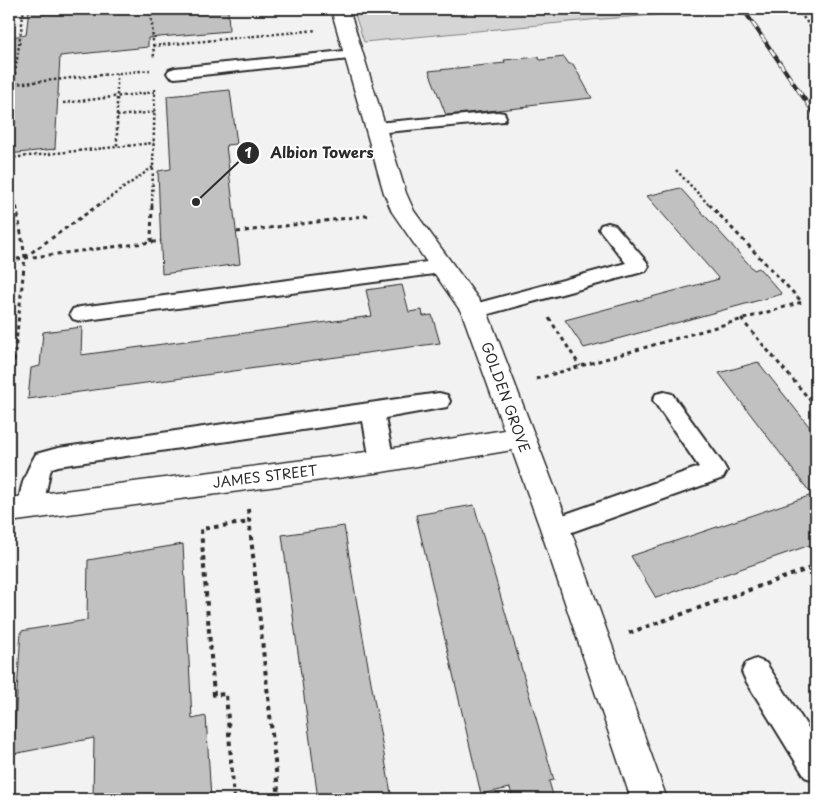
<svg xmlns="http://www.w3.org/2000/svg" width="825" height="808" font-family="'Playpen Sans',sans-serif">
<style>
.green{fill:#d5d5d5;stroke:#808080}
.building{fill:#c1c1c1;stroke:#2b2b2b}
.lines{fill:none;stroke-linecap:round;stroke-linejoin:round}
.lane-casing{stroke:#2b2b2b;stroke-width:4}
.street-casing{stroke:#2b2b2b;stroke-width:3}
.path-far2{stroke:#2b2b2b;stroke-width:2.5;stroke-dasharray:2.5 2.5;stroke-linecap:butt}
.path-far1{stroke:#2b2b2b;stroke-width:3;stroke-dasharray:4 4;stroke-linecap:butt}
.path{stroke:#2b2b2b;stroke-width:4;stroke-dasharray:4.5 4.5;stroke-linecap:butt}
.lane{fill:#fff;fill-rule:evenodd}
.street{fill:#fff;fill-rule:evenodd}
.rail-casing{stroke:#2b2b2b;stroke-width:4}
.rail{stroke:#fff;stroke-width:2.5;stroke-dasharray:8;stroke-linecap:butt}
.labels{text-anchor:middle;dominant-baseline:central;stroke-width:4;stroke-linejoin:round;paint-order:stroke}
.street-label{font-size:14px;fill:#2b2b2b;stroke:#fff}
.leader{fill:none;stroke:#2b2b2b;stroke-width:2}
.callout-dot{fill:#2b2b2b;stroke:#fff;stroke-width:2}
.mark-label{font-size:15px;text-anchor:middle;font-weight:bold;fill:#fff}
.callout-label{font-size:15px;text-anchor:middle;font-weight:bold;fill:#2b2b2b;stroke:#fff;stroke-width:4;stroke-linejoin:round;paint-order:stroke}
</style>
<rect width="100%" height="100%" fill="#f2f2f2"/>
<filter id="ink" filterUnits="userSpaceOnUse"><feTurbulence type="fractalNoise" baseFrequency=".02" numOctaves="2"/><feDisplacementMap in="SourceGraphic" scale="10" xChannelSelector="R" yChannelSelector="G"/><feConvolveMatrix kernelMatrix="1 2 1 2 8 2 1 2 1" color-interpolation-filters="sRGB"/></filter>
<g filter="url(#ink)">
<path class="green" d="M 353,9 L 717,9 L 718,10 L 590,20 L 364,42 Z"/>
<g class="building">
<path d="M 29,9 L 228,9 L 229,31 L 148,38 L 148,47 L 60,56 L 55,149 L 9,154 L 9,37 L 26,35 Z"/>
<path d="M 538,57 L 540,60 L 564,57 L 569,64 L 573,64 L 592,98 L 528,105 L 529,107 L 446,115 L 429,71 L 505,63 L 504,60 Z"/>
<path d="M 230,90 L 237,144 L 226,145 L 240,264 L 162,274 L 158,171 L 171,169 L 167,96 Z"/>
<path d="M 680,188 L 754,270 L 759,268 L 782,294 L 584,348 L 565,320 L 719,279 L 647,196 Z"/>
<path d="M 402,285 L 409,312 L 422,310 L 423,316 L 432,315 L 440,343 L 28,399 L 31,368 L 40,366 L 43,332 L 82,327 L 81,355 L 372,316 L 366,290 Z"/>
<path d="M 758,362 L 816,435 L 816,543 L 656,598 L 631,556 L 812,495 L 719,373 Z"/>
<path d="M 474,505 L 554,780 L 549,781 L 554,799 L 513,799 L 510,788 L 481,794 L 416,515 Z"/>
<path d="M 344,526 L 357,604 L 392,799 L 318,799 L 282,535 Z"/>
<path d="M 183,544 L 192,719 L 206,716 L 211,799 L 93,799 L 94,738 L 13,754 L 21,631 L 87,620 L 88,560 Z"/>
</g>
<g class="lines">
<g class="lane-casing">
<g id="lane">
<path d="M 354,50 L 359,52 L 362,55 L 359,58 L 175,78 L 169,76 L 167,73 L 169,70 L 175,68 Z"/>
<path d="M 498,112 L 504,113 L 506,117 L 504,121 L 376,133 L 370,132 L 368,128 L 370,124 L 376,123 Z"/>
<path d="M 608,223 L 615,225 L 646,261 L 649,266 L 646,271 L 474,318 L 467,316 L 464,311 L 467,306 L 626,263 L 599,229 L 601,225 Z"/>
<path d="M 442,260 L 449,262 L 452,267 L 449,272 L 80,321 L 73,319 L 70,314 L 73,309 L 80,307 Z"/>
<path d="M 664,392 L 672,394 L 723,464 L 727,471 L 723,478 L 555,538 L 546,535 L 543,528 L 546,521 L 699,467 L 653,400 L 656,394 Z"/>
<path d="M 439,393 L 447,395 L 450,401 L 447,407 L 385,418 L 394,461 L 390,468 L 382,470 L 374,468 L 370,461 L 363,421 L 58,466 L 52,468 L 50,472 L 43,507 L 40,514 L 31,517 L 22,514 C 14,498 27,469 36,454 L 58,448 Z"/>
<path d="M 756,659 L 766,663 L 816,740 L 816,781 L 805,777 L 746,681 L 742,672 L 746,663 Z"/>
</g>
</g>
<g class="street-casing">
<path id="street" d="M 331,9 L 349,9 L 406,193 L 414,211 L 487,311 L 570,528 L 667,799 L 631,799 L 540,528 L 512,450 L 382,472 L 9,522 L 9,498 L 382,450 L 504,430 L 462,313 L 392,212 L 384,193 Z"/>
</g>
<g class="path-far2">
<path d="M 151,9 L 154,58"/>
<path d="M 797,9 L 816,34"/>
<path d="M 9,11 L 24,9"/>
<path d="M 153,46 L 317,30"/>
<path d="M 9,63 L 17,62"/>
<path d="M 117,73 L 117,147"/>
<path d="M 14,84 L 150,70"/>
<path d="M 63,103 L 155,92"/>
<path d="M 10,109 L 24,9"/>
<path d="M 117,116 L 155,112"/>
<path d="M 9,158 L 154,143"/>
<path d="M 9,167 L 16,206"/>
<path d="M 676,170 L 710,206"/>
<path d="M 98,206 L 153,167"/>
<path d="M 152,206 L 155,89"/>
</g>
<g class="path-far1">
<path d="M 237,232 L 372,215"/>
<path d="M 151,242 L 152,204"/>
<path d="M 25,257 L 100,204"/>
<path d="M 9,260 L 161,241"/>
<path d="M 549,318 L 580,366"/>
<path d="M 741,319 L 816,407"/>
<path d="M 536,379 L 802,302 L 709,204"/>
<path d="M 9,409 L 25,257 L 16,204"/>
</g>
<g class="path">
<path d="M 248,509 L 279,799"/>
<path d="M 629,633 L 816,566"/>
<path d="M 234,799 L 226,694 L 214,695 L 201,529 L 250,522"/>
</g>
<use href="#lane" class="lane"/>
<use href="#street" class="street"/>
<g class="rail-casing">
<path id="rail" d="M 743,9 L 816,116"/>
</g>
<use href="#rail" class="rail"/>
</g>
</g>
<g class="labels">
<g class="street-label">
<text transform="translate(506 397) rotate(70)">GOLDEN GROVE</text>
<text transform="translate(265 476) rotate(-7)">JAMES STREET</text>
</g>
</g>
<path class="leader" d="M196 202L248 153"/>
<g class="callout-dot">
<circle cx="196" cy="202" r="5"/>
<circle cx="248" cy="153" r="12"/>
</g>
<g class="mark-label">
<text x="248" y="158">1</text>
</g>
<g class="callout-label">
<text x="322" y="158">Albion Towers</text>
</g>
<rect width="825" height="808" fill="none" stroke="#fff" stroke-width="30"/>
<rect x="15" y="15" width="795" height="778" fill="none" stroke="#2b2b2b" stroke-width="2" filter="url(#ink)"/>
</svg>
